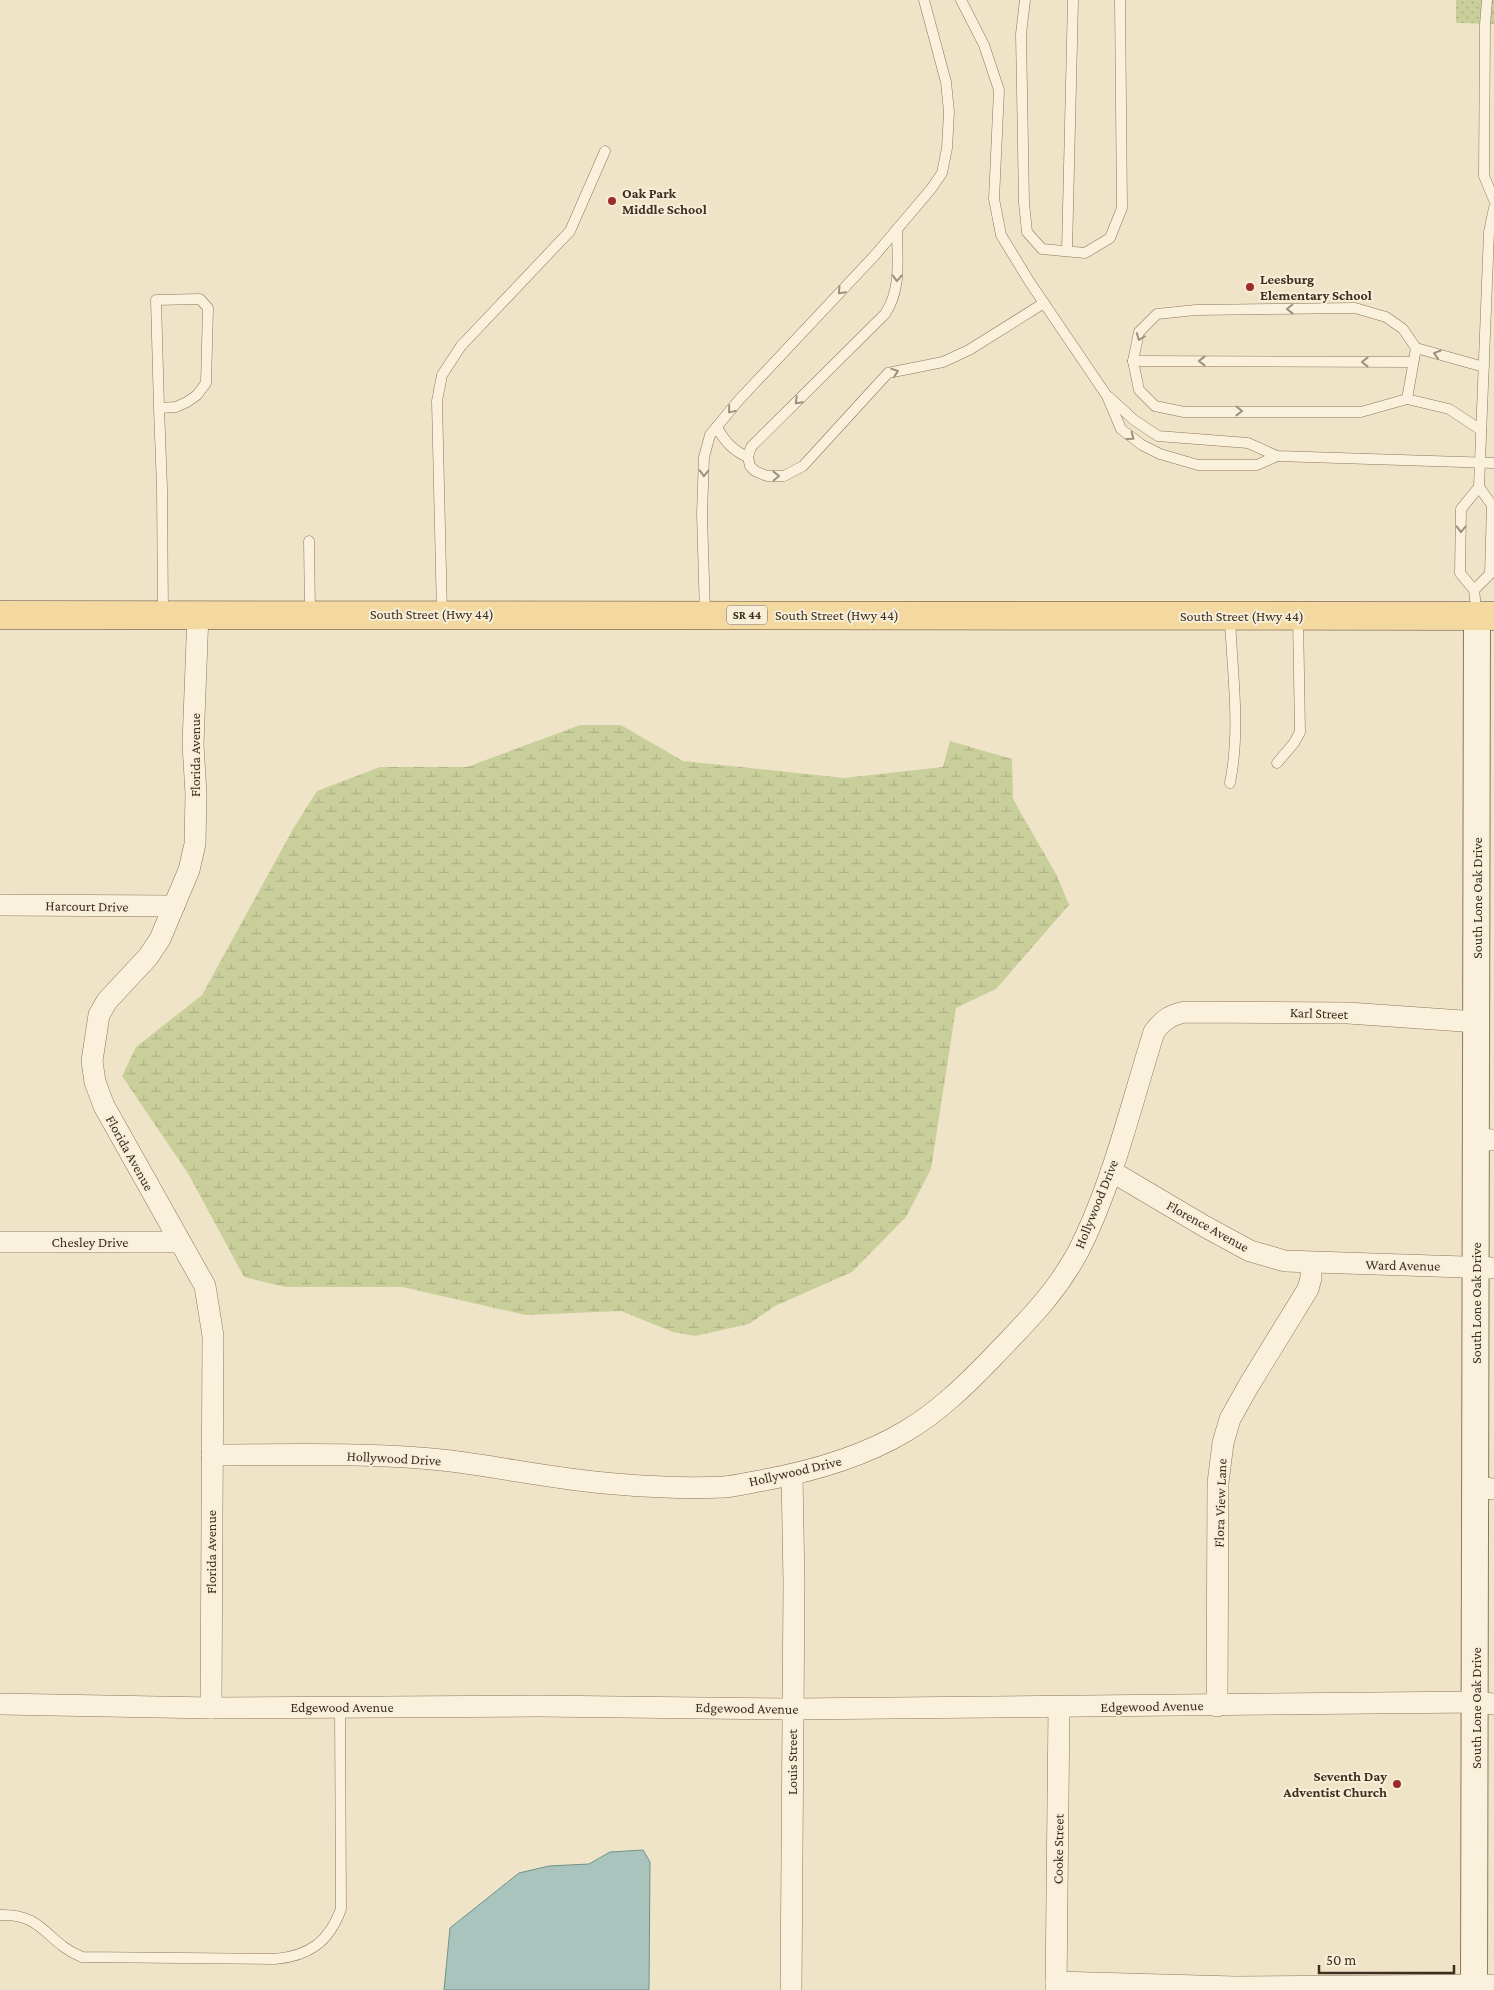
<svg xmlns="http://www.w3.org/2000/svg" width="1494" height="1990" font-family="'Crimson Pro',serif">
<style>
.grass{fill:url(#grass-dots)}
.wetland{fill:url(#wetland-marsh)}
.water{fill:#a9c4bc;stroke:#6f938a}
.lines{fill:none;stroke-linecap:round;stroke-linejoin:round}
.service-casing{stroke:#8d765c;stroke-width:11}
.minor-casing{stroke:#8d765c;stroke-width:22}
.tertiary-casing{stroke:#8d765c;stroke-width:28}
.primary-casing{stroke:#5b4430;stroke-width:29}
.service{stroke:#faf1dc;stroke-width:10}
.minor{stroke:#faf1dc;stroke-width:21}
.tertiary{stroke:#faf1dc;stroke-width:26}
.primary{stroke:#f3d9a0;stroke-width:28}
.oneway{stroke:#9c907e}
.poi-dot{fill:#9e2a2b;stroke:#f7eed8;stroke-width:2}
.labels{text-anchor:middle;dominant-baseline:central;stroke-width:4;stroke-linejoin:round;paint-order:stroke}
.shield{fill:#f7eed8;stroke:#756857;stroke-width:1}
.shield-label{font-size:12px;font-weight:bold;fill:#3d2e20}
.poi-label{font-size:14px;font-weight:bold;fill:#3d2e20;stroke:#f7eed8;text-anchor:start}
.street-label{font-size:14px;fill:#3d2e20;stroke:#f7eed8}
</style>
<defs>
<pattern id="grass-dots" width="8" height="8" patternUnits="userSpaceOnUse" patternTransform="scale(1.25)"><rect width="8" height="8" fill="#c9cf9b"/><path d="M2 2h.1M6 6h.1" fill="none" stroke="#aeb285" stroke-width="1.8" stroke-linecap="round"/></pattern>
<pattern id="wetland-marsh" width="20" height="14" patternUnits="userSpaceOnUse" patternTransform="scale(1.25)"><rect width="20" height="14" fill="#c9cf9b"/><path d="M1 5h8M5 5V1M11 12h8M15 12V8" fill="none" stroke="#aeb285"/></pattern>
</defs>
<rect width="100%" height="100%" fill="#f0e4c8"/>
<path class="grass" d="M 1456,0 L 1494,0 L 1494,24 L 1456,23 Z"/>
<path class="wetland" d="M 580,725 L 621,725 L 683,761 L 844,778 L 943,767 L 950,741 L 1012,759 L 1013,799 L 1057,876 L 1069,905 L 996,989 L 956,1008 L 931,1169 L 906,1217 L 852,1272 L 775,1306 L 749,1324 L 695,1336 L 673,1332 L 621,1311 L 526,1315 L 402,1287 L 285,1287 L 244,1277 L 189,1175 L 122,1076 L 136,1047 L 202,995 L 293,829 L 317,791 L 380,767 L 467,767 Z"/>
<path class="water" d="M 643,1850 L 650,1862 L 649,1990 L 444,1990 L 450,1928 L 519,1873 L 549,1866 L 589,1864 L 610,1852 Z"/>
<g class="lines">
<g class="service-casing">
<g id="service">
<path d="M 961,0 L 984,45 L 999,90 L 994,199 L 1001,235 L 1029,281 L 1107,396 L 1121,429 L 1142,445 L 1160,454 L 1198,465 L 1257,465 L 1277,456"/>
<path d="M 1025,0 L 1021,34 L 1024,203 L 1027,232 L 1042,249 L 1085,253 L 1110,238 L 1122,208 L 1120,0"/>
<path d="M 1487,0 L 1485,25 L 1484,176 L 1494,200"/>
<path d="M 897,229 C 897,258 902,289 885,314 L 751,447 L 748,457 L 750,466 L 755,471 L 767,476 L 784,476 L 803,466 L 888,373 L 943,362 L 969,350 L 1044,303"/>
<path d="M 1067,251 L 1073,0"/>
<path d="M 1133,361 L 1413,362"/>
<path d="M 1109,397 L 1134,420 L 1158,436 L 1248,443 L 1277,456 L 1494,463"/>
<path d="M 1407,399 L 1416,348"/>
<path d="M 159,408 L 156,300 L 200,299 L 208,308 L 206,383 L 197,395 L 187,402 L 176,407 L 159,408 L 162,488 L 163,613"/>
<path d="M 717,427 C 724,441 733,451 748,457"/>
<path d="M 1481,430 L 1449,409 L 1407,399 L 1361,412 L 1184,412 L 1155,406 L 1139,390 L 1133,361 L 1139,332 L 1157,314 L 1196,310 L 1355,308 L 1386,317 L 1403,329 L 1416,348 L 1484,367"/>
<path d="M 309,541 L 310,613"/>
<path d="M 1474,590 L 1490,574 L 1492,505 L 1479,487 L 1489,232 L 1494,208"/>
<path d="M 442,614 L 437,401 L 442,375 L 461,346 L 570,231 L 605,151"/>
<path d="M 705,614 L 702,514 L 704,457 L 710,435 L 738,401 L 876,254 L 931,189 L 942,173 L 947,148 L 949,112 L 946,82 L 924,0"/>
<path d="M 1477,615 L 1474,590 L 1460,573 L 1461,509 L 1479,487"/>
<path d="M 1277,763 L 1294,743 L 1300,732 L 1298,617"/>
<path d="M 1230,783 C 1241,728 1232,673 1230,617"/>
<path d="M 0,1915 C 44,1913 46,1943 82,1957 L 275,1959 C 309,1956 329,1942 341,1909 L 340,1707"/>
</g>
</g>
<g class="minor-casing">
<g id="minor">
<path d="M 198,614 L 193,744 L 196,794 L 195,844 L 189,870 L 160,939 L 148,957 L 107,1001 L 99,1015 L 92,1061 L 95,1082 L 104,1106 L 205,1286 L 213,1336 L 211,1708"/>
<path d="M 0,905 L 174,906"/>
<path d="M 1476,1139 L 1494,1140"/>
<path d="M 1111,1171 L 1204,1226 L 1250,1251 L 1285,1261 L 1494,1268"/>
<path d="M 0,1242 L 180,1242"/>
<path d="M 212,1455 C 291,1455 372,1452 451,1461 C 506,1468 561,1480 616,1484 C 652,1487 689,1489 724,1487 C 736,1486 748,1483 759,1481 C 810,1472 861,1458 906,1431 C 938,1412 966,1385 992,1358 C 1026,1322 1054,1296 1078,1252 C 1113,1183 1131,1105 1154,1032 C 1163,1020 1170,1015 1185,1012 L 1348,1013 L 1477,1022"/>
<path d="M 1476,1487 L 1494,1489"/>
<path d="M 0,1704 L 211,1708 L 538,1706 L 792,1709 L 1476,1702 L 1494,1704"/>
<path d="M 1217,1706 L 1218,1483 L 1223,1443 L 1230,1419 L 1249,1385 L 1308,1289 L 1311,1278 L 1311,1263"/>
<path d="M 1056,1982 L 1235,1987 L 1494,1985"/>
<path d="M 791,1990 L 794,1583 L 792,1475"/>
<path d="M 1056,1990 L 1059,1707"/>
</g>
</g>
<g class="tertiary-casing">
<path id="tertiary" d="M 1474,1990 L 1477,616"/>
</g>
<g class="primary-casing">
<path id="primary" d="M 0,615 L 1494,616"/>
</g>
<use href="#service" class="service"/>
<use href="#minor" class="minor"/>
<use href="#tertiary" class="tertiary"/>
<use href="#primary" class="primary"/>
</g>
<defs><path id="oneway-chevron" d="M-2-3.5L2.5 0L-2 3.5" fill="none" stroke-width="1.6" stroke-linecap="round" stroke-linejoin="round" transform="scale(1.25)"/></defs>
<g class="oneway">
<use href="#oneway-chevron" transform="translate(897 278) rotate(92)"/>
<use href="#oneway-chevron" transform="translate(841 291) rotate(133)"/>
<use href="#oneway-chevron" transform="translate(1290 309) rotate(179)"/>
<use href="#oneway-chevron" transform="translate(1140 337) rotate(111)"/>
<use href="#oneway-chevron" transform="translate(1437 354) rotate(-163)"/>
<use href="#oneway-chevron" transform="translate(1202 361) rotate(-180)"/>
<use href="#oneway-chevron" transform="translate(1365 362) rotate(-180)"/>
<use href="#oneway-chevron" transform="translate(895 372) rotate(-19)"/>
<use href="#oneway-chevron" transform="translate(798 401) rotate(135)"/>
<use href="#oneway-chevron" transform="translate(731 410) rotate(130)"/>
<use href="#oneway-chevron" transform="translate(1239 411)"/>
<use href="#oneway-chevron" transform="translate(1131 437) rotate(36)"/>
<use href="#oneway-chevron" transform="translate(704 473) rotate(92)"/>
<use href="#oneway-chevron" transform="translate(776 476) rotate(-1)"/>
<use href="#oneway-chevron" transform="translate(1461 529) rotate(91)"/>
</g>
<g class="poi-dot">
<circle cx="612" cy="201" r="5"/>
<circle cx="1250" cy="287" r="5"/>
<circle cx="1397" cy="1784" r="5"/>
</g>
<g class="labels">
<rect class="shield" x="727" y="605.5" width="40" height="19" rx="4"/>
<g class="shield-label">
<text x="747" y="615">SR 44</text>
</g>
<g class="poi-label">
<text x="622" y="193">Oak Park<tspan x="622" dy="16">Middle School</tspan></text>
<text x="1260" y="279">Leesburg<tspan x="1260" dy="16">Elementary School</tspan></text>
<text x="1387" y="1776" text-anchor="end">Seventh Day<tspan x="1387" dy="16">Adventist Church</tspan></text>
</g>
<g class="street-label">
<text x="432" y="614">South Street (Hwy 44)</text>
<text x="837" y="615">South Street (Hwy 44)</text>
<text x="1242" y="616">South Street (Hwy 44)</text>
<text transform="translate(195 755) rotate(-90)">Florida Avenue</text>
<text transform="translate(1477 898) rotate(-90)">South Lone Oak Drive</text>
<text transform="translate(87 906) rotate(1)">Harcourt Drive</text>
<text transform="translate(1319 1013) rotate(2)">Karl Street</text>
<text transform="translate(130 1153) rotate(61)">Florida Avenue</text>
<text transform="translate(1096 1204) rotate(-68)">Hollywood Drive</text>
<text transform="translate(1208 1226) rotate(29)">Florence Avenue</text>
<text x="90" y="1242">Chesley Drive</text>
<text transform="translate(1403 1265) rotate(1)">Ward Avenue</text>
<text transform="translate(1476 1303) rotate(-90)">South Lone Oak Drive</text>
<text transform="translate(394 1458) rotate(3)">Hollywood Drive</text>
<text transform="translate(795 1471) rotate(-13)">Hollywood Drive</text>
<text transform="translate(1220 1503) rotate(-88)">Flora View Lane</text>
<text transform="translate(211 1552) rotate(-90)">Florida Avenue</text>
<text transform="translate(1152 1706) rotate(-1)">Edgewood Avenue</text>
<text x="342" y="1707">Edgewood Avenue</text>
<text transform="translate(747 1708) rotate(1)">Edgewood Avenue</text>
<text transform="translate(1476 1708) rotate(-90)">South Lone Oak Drive</text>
<text transform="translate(792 1762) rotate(-90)">Louis Street</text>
<text transform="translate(1058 1849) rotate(-89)">Cooke Street</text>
</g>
</g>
<path d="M1319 1965v8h135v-8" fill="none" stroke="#3d2e20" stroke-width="2.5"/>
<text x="1326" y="1965" font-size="15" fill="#3d2e20" stroke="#f7eed8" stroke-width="4" paint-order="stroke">50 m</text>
</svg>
